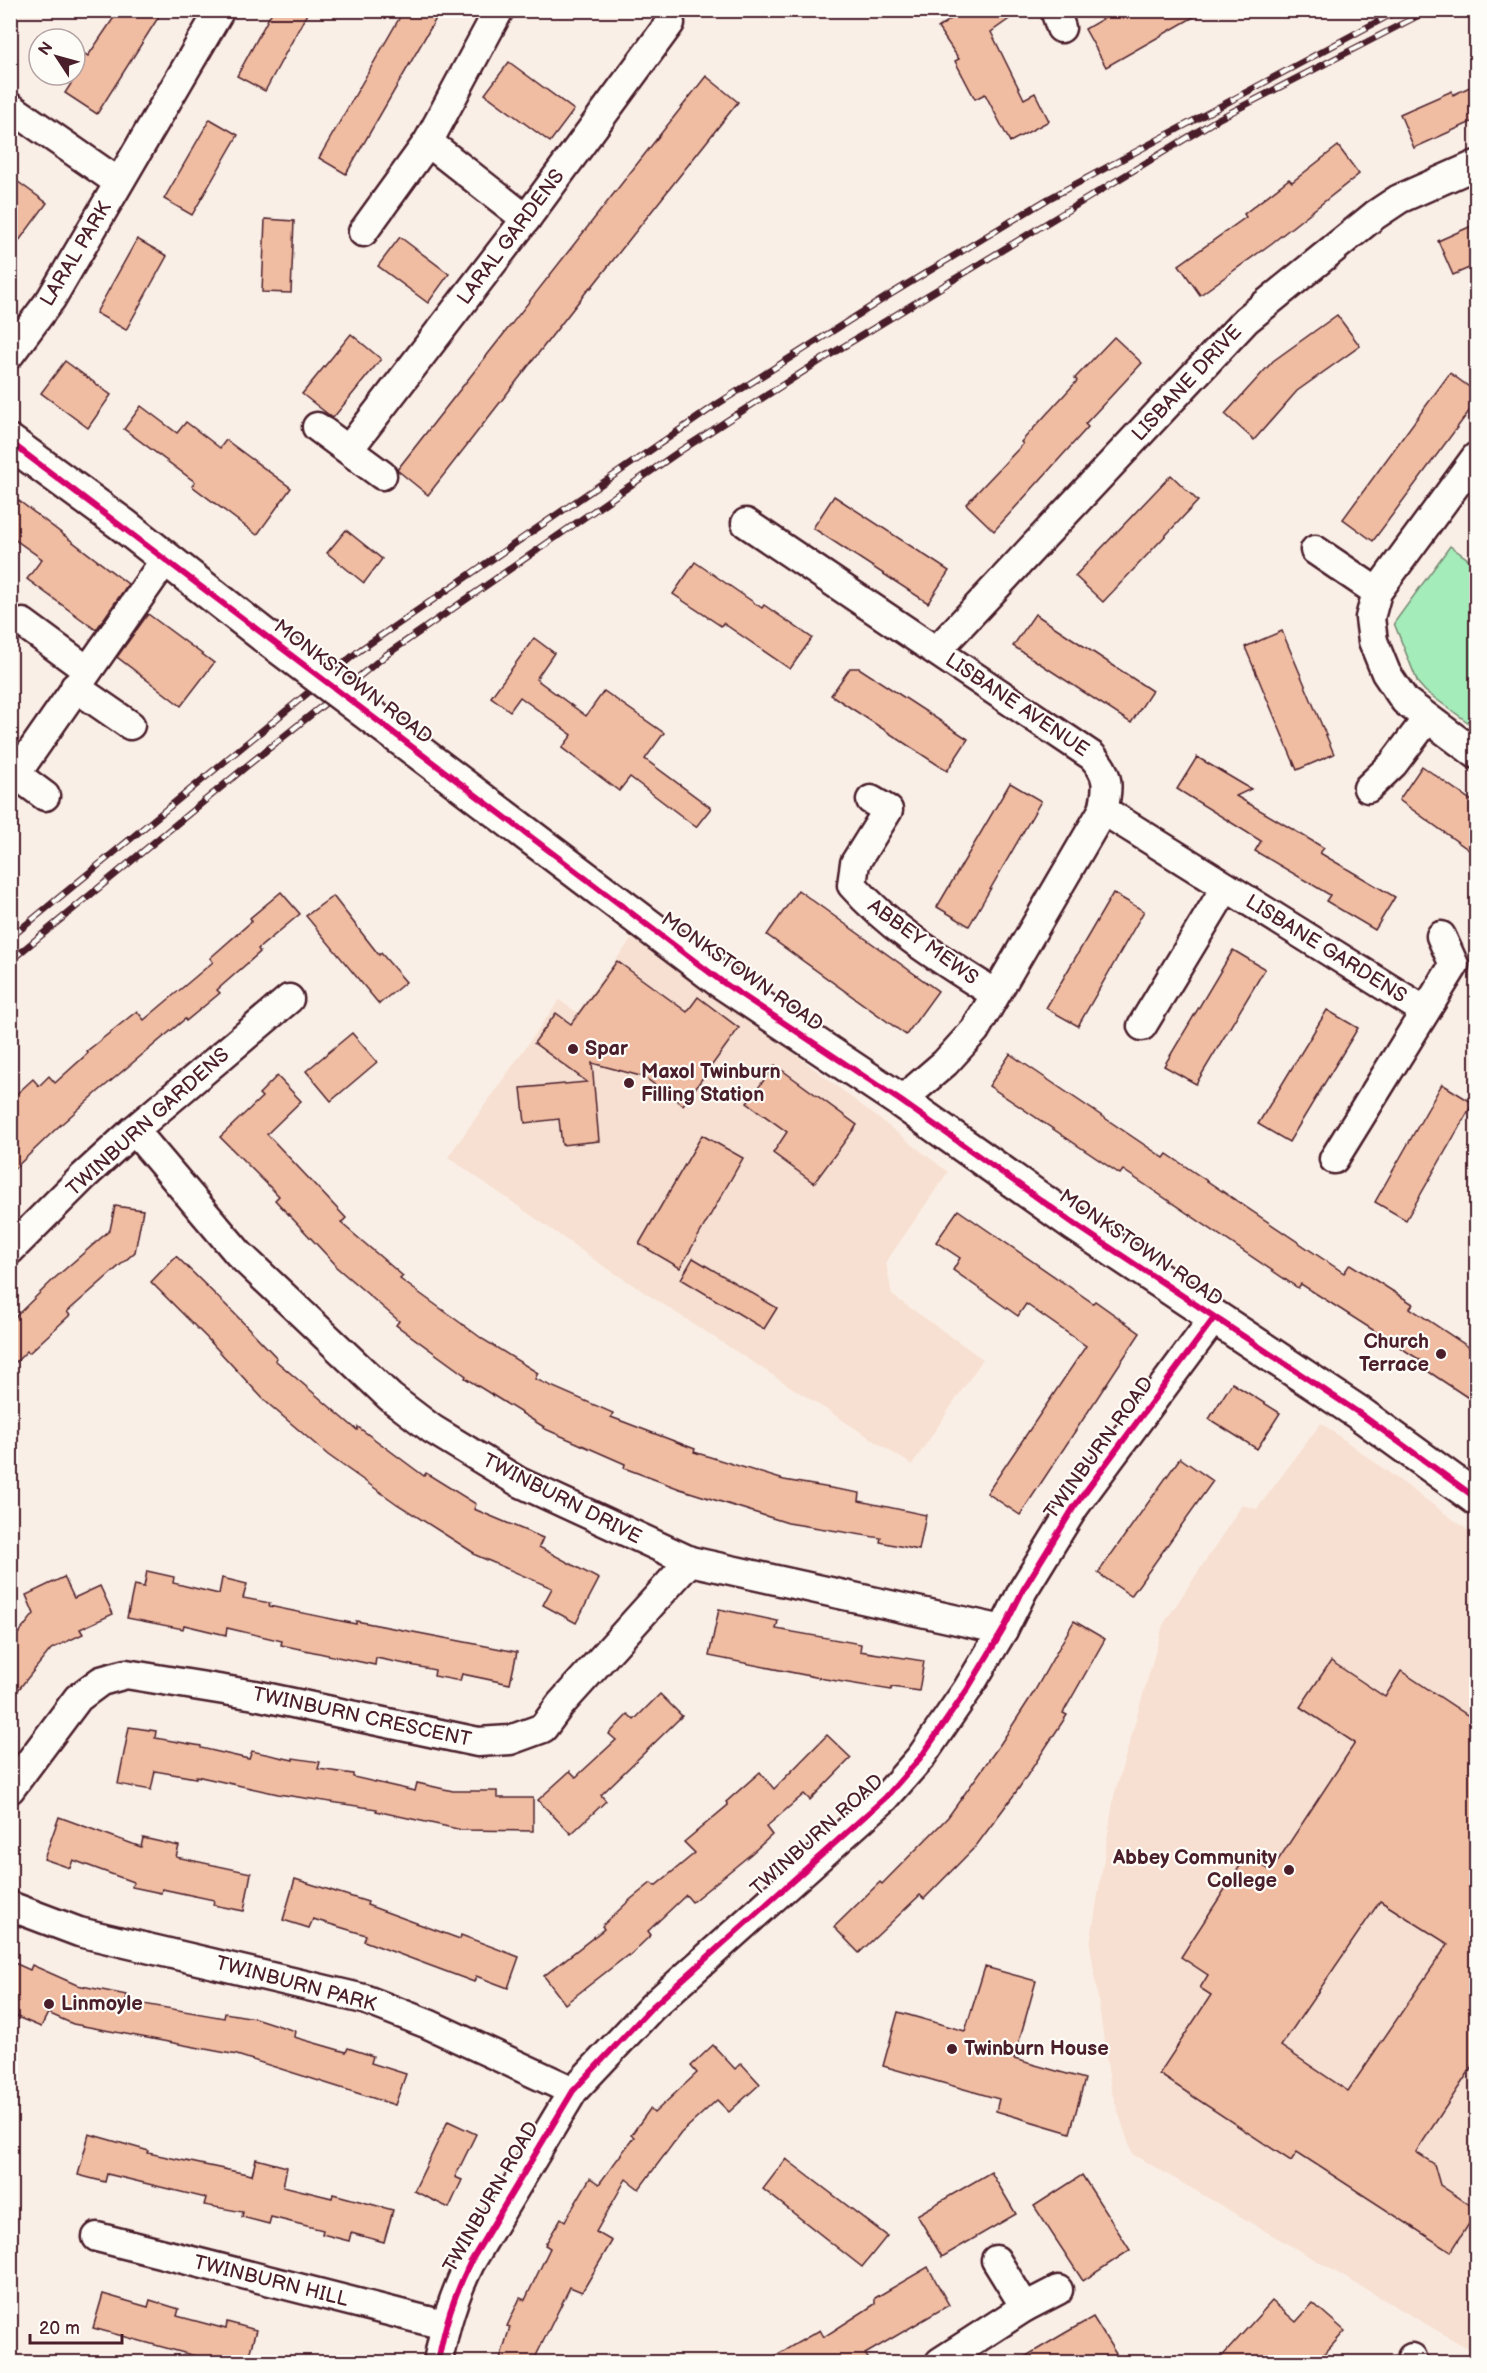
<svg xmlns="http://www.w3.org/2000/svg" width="1487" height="2373" font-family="'Balsamiq Sans',sans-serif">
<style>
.built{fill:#f7e0d2}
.green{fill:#a4ecb9;stroke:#778672;stroke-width:1.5}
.building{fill:#f0bca2;stroke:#4a1f2b;stroke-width:1.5;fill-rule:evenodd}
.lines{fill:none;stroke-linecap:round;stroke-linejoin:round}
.street-casing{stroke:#4a1f2b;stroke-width:33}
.secondary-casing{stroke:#4a1f2b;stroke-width:38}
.street{stroke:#fdfcf7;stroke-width:28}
.secondary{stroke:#fdfcf7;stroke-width:33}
.rail-casing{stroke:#4a1f2b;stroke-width:7}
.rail{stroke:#fdfcf7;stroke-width:4.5;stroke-dasharray:14;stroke-linecap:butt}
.secondary-bridge-casing{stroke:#4a1f2b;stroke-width:38;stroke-linecap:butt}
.secondary-bridge{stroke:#fdfcf7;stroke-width:33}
.cycleway-casing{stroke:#fdfcf7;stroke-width:10}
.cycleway{stroke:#d6006c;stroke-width:6}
.poi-dot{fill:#4a1f2b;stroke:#fdfcf7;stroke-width:2}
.labels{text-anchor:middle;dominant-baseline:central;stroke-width:4.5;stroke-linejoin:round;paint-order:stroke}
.street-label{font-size:20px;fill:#4a1f2b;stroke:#fdfcf7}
.poi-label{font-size:20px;font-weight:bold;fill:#4a1f2b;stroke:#fdfcf7;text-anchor:start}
</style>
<rect width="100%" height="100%" fill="#faefe6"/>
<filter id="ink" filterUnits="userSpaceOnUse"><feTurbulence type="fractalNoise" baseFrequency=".0167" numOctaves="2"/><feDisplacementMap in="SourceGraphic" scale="12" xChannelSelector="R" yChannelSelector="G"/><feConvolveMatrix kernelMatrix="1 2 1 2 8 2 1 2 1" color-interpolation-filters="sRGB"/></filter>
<g filter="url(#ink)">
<g class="built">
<path d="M 632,938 L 785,1046 L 948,1172 L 886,1262 L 892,1295 L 983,1359 L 912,1465 L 602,1265 L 448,1157 L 559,1000 L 577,1012 Z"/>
<path d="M 1321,1423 L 1476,1536 L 1476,2353 L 1132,2154 L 1111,2090 L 1090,1944 L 1114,1796 L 1163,1625 L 1242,1505 L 1257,1509 Z"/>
</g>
<path class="green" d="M 1450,546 L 1476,565 L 1476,713 L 1469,723 L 1425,691 L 1418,683 L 1394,623 Z"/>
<g class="building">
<path d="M 119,10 L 163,10 L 97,114 L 65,93 L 76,76 L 75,48 L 88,56 Z"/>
<path d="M 273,10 L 309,10 L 265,91 L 237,76 Z"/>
<path d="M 404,10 L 441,10 L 346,174 L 319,158 Z"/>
<path d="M 964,10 L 1022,10 L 991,32 L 1024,99 L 1035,93 L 1049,121 L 1010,142 L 985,94 L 975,99 L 955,61 L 959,59 L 938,28 Z"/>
<path d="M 1118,10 L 1206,10 L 1106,67 L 1085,29 Z"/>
<path d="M 509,62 L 574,110 L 550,142 L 485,94 Z"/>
<path d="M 706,76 L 738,102 L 591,288 L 590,287 L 428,495 L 397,470 Z"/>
<path d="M 1476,84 L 1476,120 L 1414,148 L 1400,114 L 1452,91 L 1453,95 Z"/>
<path d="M 210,119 L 238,135 L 192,215 L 164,199 Z"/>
<path d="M 1338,146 L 1359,174 L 1272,243 L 1200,295 L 1179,265 L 1246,217 L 1244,214 L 1289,179 L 1292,182 Z"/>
<path d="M 10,176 L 47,203 L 10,253 Z"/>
<path d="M 265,219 L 294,221 L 291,293 L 262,292 Z"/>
<path d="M 1476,224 L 1476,265 L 1453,275 L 1438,241 Z"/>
<path d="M 400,237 L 449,274 L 428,303 L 378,266 Z"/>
<path d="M 137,239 L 167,256 L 126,330 L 96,313 Z"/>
<path d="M 1337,315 L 1360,346 L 1297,391 L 1254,440 L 1225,414 L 1273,361 Z"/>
<path d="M 351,334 L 381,359 L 333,418 L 302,394 Z"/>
<path d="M 1114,337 L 1142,363 L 1085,424 L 1088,427 L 994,531 L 966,504 L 1023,444 L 1021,442 L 1077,381 L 1075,378 Z"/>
<path d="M 65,361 L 111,395 L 88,428 L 41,393 Z"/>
<path d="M 1450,373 L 1476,392 L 1476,402 L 1373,541 L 1343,519 Z"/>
<path d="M 141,406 L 177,433 L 186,422 L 220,448 L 226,440 L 291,488 L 257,535 L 192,486 L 195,482 L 124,429 Z"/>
<path d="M 1171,475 L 1198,501 L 1103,602 L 1075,576 Z"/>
<path d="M 10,494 L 128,584 L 96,630 L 27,579 L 42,559 L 10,536 Z"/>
<path d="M 834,496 L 949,571 L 928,603 L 813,528 Z"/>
<path d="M 346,530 L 382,559 L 364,583 L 327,553 Z"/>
<path d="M 695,562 L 762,608 L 764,605 L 812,638 L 790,669 L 723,623 L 721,626 L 673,594 Z"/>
<path d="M 148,614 L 214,663 L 181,706 L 117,657 Z"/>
<path d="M 1035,614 L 1152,691 L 1131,723 L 1013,646 Z"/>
<path d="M 1282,631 L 1334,754 L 1297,770 L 1245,647 Z"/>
<path d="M 534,638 L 554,653 L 536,679 L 586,716 L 604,691 L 664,733 L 645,759 L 711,808 L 696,827 L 630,777 L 619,791 L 562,748 L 572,735 L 520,697 L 510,711 L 491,697 Z"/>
<path d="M 850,668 L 859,668 L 968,739 L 947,771 L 831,695 Z"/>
<path d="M 1197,757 L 1251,789 L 1236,796 L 1324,848 L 1320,853 L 1395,897 L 1375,930 L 1326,901 L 1330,895 L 1255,851 L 1261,841 L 1177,789 Z"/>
<path d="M 1422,766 L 1476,804 L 1476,855 L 1399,800 Z"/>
<path d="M 1010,783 L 1041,801 L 969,926 L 937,907 Z"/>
<path d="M 798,890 L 938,991 L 906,1035 L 767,935 Z"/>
<path d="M 281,892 L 300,914 L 258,949 L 260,952 L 217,990 L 220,993 L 186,1021 L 185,1019 L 99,1091 L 57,1128 L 10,1173 L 10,1100 L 33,1079 L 39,1086 L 49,1076 L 55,1083 L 88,1053 L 87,1051 L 137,1011 L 144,1020 L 213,962 L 210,958 L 252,921 L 250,918 Z"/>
<path d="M 1113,893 L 1144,911 L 1078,1026 L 1046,1008 Z"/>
<path d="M 333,896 L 379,955 L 381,953 L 406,982 L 379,1004 L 306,916 Z"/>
<path d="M 1233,950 L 1265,969 L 1196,1084 L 1164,1066 Z"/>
<path d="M 617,961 L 687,1012 L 698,997 L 739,1028 L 683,1105 L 644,1077 L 592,1063 L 599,1141 L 562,1145 L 559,1119 L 525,1123 L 521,1088 L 587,1082 L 534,1043 L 556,1013 L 571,1024 Z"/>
<path d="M 1327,1010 L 1358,1028 L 1289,1142 L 1258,1124 Z"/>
<path d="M 352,1033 L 377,1062 L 331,1101 L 306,1071 Z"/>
<path d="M 1010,1054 L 1164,1158 L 1167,1154 L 1344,1273 L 1350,1264 L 1413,1304 L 1410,1308 L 1476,1352 L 1476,1403 L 1417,1364 L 1420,1360 L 1301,1284 L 1298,1288 L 1123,1170 L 1120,1174 L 989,1086 Z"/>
<path d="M 775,1065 L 857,1125 L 814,1183 L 773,1153 L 787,1132 L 747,1103 Z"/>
<path d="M 277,1076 L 301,1101 L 267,1134 L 346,1218 L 341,1223 L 403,1276 L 400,1279 L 484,1340 L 538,1373 L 535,1379 L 613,1413 L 611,1417 L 695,1449 L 694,1452 L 784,1480 L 860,1493 L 859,1501 L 926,1515 L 919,1550 L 880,1542 L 881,1538 L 788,1523 L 680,1489 L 624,1468 L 625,1464 L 543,1428 L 544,1427 L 465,1378 L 466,1376 L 396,1325 L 399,1321 L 335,1266 L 336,1265 L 275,1200 L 279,1196 L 220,1137 L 262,1097 L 259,1094 Z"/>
<path d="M 1442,1084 L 1473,1103 L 1406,1220 L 1375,1202 Z"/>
<path d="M 702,1135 L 743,1158 L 680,1268 L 639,1244 Z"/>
<path d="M 115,1206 L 143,1210 L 135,1252 L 67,1312 L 70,1315 L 29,1353 L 27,1351 L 10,1368 L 10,1322 L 56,1277 L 110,1230 Z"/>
<path d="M 958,1210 L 1093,1303 L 1095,1301 L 1140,1333 L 1020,1515 L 987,1493 L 1086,1346 L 1026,1304 L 1018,1316 L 953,1270 L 960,1258 L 936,1242 Z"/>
<path d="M 176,1256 L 234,1313 L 277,1358 L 275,1360 L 357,1430 L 358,1427 L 424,1476 L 426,1473 L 476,1504 L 474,1509 L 543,1538 L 539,1547 L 599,1579 L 576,1623 L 543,1605 L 552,1588 L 473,1554 L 474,1553 L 397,1504 L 328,1455 L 265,1401 L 207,1338 L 151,1282 Z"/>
<path d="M 693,1258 L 777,1308 L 764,1329 L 681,1279 Z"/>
<path d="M 1232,1383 L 1280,1413 L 1257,1449 L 1209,1419 Z"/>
<path d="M 1180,1458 L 1213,1481 L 1131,1596 L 1098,1573 Z"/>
<path d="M 147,1571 L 174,1577 L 173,1583 L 219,1594 L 222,1578 L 247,1584 L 243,1598 L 270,1603 L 269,1606 L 356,1624 L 356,1621 L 517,1652 L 510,1684 L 462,1674 L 460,1681 L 434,1676 L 435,1670 L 376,1658 L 375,1665 L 281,1645 L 282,1641 L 227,1628 L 226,1635 L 184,1625 L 183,1629 L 127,1618 L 134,1585 L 144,1587 Z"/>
<path d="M 64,1577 L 74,1598 L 100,1586 L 113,1614 L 80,1629 L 83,1634 L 51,1649 L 10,1700 L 10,1644 L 34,1614 L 26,1595 Z"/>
<path d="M 719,1609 L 778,1621 L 776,1629 L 861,1644 L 860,1651 L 924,1661 L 919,1691 L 892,1687 L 891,1690 L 825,1679 L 709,1656 Z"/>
<path d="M 1074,1621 L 1105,1639 L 1063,1713 L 1067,1715 L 1019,1788 L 976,1846 L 924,1899 L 920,1895 L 859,1953 L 834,1927 L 880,1882 L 882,1884 L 948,1817 L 1001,1743 L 1034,1692 Z"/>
<path d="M 1331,1661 L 1385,1697 L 1401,1671 L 1476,1721 L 1476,2061 L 1416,2152 L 1434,2164 L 1440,2185 L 1476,2209 L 1476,2213 L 1451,2252 L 1297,2152 L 1291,2161 L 1159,2074 L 1211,1995 L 1200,1988 L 1208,1975 L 1181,1957 L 1247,1855 L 1271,1871 L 1355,1743 L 1300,1707 ZM 1380,1901 L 1448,1944 L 1348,2091 L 1281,2046 Z"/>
<path d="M 660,1694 L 682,1716 L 601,1795 L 606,1801 L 571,1834 L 538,1800 L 570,1771 L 576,1777 L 616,1740 L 609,1734 L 628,1714 L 634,1720 Z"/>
<path d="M 129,1727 L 156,1731 L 155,1738 L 201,1746 L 201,1748 L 249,1759 L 252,1751 L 293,1760 L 293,1758 L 320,1762 L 318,1769 L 353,1774 L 353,1777 L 415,1791 L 417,1783 L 453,1791 L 497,1791 L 497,1798 L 533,1798 L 533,1831 L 462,1830 L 376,1811 L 377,1809 L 278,1794 L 196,1776 L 196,1778 L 155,1771 L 151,1790 L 118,1784 Z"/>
<path d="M 827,1735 L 851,1758 L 810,1800 L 804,1794 L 766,1827 L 772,1835 L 751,1854 L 692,1902 L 686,1895 L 648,1931 L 651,1935 L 629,1956 L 628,1955 L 565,2004 L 544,1976 L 604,1929 L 602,1926 L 631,1899 L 651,1883 L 655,1886 L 695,1853 L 684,1842 L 728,1805 L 726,1802 L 760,1772 L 774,1789 Z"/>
<path d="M 59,1817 L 141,1847 L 143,1838 L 179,1846 L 176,1857 L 251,1873 L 244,1911 L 213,1905 L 214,1900 L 162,1889 L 161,1893 L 132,1887 L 133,1882 L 73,1860 L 70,1868 L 44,1859 Z"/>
<path d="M 295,1879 L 368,1902 L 367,1905 L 460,1939 L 461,1935 L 519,1957 L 508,1988 L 476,1976 L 474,1982 L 364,1941 L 366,1935 L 313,1919 L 309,1928 L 283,1920 Z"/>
<path d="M 10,1961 L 30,1970 L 32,1965 L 77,1985 L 127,1995 L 126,2001 L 224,2018 L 225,2013 L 255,2018 L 295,2031 L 294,2037 L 346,2052 L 348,2048 L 373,2056 L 371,2063 L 406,2074 L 395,2105 L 237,2055 L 73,2024 L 48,2013 L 41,2027 L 10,2014 Z"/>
<path d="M 985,1967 L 1036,1981 L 1014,2059 L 1085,2079 L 1070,2133 L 996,2111 L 999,2099 L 883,2066 L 898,2012 L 965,2031 Z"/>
<path d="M 713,2045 L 735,2069 L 741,2063 L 760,2084 L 729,2112 L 717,2100 L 681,2133 L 639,2189 L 626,2179 L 596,2232 L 612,2241 L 582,2292 L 570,2287 L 533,2362 L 499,2362 L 510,2327 L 507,2326 L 520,2298 L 525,2300 L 550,2248 L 545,2245 L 561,2218 L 565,2221 L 590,2178 L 599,2184 L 634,2137 L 631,2135 L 650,2109 L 654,2113 L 697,2073 L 691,2066 Z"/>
<path d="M 448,2121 L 476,2134 L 455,2177 L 462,2180 L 449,2208 L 414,2191 Z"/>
<path d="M 89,2134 L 149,2151 L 148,2153 L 252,2175 L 256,2159 L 287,2167 L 283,2186 L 332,2198 L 333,2194 L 393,2210 L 384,2242 L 351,2233 L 349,2241 L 322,2234 L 323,2230 L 271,2217 L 269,2224 L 242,2217 L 243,2212 L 204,2205 L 206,2198 L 107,2174 L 105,2182 L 78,2175 Z"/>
<path d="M 786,2159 L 887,2236 L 862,2267 L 763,2189 Z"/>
<path d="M 991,2172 L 1016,2214 L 942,2257 L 917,2215 Z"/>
<path d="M 1082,2175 L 1130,2250 L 1083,2281 L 1034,2206 Z"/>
<path d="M 928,2267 L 949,2305 L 865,2354 L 871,2362 L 764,2362 L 820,2330 L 824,2337 L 875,2304 L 875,2298 Z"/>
<path d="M 103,2294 L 148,2307 L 150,2300 L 179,2309 L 177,2316 L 226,2329 L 227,2322 L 256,2330 L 247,2362 L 217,2362 L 93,2328 Z"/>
<path d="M 1272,2301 L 1296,2322 L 1313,2303 L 1345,2331 L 1317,2362 L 1217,2362 Z"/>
<path d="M 1093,2317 L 1121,2362 L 1016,2362 L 1065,2333 Z"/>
</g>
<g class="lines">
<g class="street-casing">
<g id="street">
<path d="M 1055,10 L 1061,28"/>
<path d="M 10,107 L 118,182"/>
<path d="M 428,142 L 526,219"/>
<path d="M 363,232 L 428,142 L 499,10"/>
<path d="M 10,354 L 51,299 L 220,10"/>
<path d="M 317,427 L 382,475"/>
<path d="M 349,449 L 526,219 L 670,23"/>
<path d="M 1476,457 L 1377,592 L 1370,618 L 1373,641 L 1386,673 L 1405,701 L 1476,754"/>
<path d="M 746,523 L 1092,756 C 1109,774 1109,786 1103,810 L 975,1030 L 945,1063 L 901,1101"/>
<path d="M 1315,550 L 1377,592"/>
<path d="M 23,623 L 87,670"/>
<path d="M 937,650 L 1246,320 L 1375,215 L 1399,199 L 1476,165"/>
<path d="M 75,687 L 130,725"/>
<path d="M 10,770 L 45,796"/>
<path d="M 16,774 L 165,560"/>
<path d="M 1368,788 L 1393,764 L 1427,719"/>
<path d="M 871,800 L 888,810 L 855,863 L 852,885 C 891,930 945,962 995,994"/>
<path d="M 1103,810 L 1425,1011"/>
<path d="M 1142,1026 L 1226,887"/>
<path d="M 134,1130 L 239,1254 L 390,1397 L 432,1429 L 519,1482 L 690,1561 L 1003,1630"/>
<path d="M 1334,1159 L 1454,965 L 1441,936"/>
<path d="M 10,1250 L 84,1176 L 134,1130 L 289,999"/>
<path d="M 10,1789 L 78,1698 L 101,1681 L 126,1674 L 255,1695 L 478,1742 L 510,1740 L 543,1728 L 560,1705 L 690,1561"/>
<path d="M 10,1906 L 79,1932 L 364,1999 L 428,2024 L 573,2091"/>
<path d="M 97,2237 L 444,2325"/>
<path d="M 996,2260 L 1025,2307"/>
<path d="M 438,2362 C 445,2324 453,2298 470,2263 L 573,2091 L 652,2007 L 885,1798 L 921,1757 L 967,1690 L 1003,1630 L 1023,1590 L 1074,1507 L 1214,1318"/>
<path d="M 940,2362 L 1025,2307 L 1058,2290"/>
<path d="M 1412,2362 L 1412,2358"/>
</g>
</g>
<g class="secondary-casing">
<g id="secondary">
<path d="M 10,442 L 122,524 L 266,637"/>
<path d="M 383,725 L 721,981 L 901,1101 L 1076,1225 L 1359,1413 L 1476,1498"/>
</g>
</g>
<use href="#street" class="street"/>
<use href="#secondary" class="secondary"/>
<g class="rail-casing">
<g id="rail">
<path d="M 10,938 L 360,650 L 719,403 L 891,294 L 1048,199 L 1399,10"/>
<path d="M 10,961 L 248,765 L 386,655 L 680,451 L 823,359 L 1218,119 L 1429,10"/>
</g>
</g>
<use href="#rail" class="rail"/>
<g class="secondary-bridge-casing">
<path id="secondary-bridge" d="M 266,637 L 383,725"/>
</g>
<use href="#secondary-bridge" class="secondary-bridge"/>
<g class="cycleway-casing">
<g id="cycleway">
<path d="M 10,442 L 721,981 L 901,1101 L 1076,1225 L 1359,1413 L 1476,1498"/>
<path d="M 438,2362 C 445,2324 453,2298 470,2263 L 573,2091 L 652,2007 L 885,1798 L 921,1757 L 967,1690 L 1003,1630 L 1023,1590 L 1074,1507 L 1214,1318"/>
</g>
</g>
<use href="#cycleway" class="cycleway"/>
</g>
</g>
<g class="poi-dot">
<circle cx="573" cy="1049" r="6"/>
<circle cx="629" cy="1083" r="6"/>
<circle cx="1441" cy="1354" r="6"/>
<circle cx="1289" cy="1870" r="6"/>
<circle cx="49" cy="2004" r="6"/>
<circle cx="952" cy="2049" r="6"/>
</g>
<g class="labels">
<g class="street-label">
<text transform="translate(511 237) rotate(-53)">LARAL GARDENS</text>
<text transform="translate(76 254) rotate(-59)">LARAL PARK</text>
<text transform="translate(1187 383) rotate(-47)">LISBANE DRIVE</text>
<text transform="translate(353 682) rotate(37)">MONKSTOWN ROAD</text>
<text transform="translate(1017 705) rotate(34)">LISBANE AVENUE</text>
<text transform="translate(923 942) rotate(36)">ABBEY MEWS</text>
<text transform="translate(1326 949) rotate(32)">LISBANE GARDENS</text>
<text transform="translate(742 972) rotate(35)">MONKSTOWN ROAD</text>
<text transform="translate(148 1122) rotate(-42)">TWINBURN GARDENS</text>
<text transform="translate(1141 1248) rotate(34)">MONKSTOWN ROAD</text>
<text transform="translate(1099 1448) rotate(-54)">TWINBURN ROAD</text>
<text transform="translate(562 1499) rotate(27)">TWINBURN DRIVE</text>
<text transform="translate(362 1717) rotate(12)">TWINBURN CRESCENT</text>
<text transform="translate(817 1835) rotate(-42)">TWINBURN ROAD</text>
<text transform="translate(296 1984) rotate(15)">TWINBURN PARK</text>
<text transform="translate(491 2197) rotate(-60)">TWINBURN ROAD</text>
<text transform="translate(271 2281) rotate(14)">TWINBURN HILL</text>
</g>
<g class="poi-label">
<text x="585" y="1049">Spar</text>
<text x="641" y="1072">Maxol Twinburn<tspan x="641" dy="23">Filling Station</tspan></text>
<text x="1429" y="1342" text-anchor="end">Church<tspan x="1429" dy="23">Terrace</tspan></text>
<text x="1277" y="1858" text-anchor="end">Abbey Community<tspan x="1277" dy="23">College</tspan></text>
<text x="61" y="2004">Linmoyle</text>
<text x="964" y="2049">Twinburn House</text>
</g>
</g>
<rect width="1487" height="2373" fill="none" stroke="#fdfcf7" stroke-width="36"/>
<rect x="18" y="18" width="1451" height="2337" fill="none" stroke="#4a1f2b" stroke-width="2" filter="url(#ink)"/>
<g transform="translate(57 57) rotate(306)"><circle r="28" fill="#fdfcf7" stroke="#b5a4a5" stroke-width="1.5"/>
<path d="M0-4.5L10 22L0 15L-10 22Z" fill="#4a1f2b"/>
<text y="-9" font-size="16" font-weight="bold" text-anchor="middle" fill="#4a1f2b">N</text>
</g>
<path d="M30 2334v9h92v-9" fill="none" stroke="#4a1f2b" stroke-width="3"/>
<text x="39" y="2334" font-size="18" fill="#4a1f2b" stroke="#fdfcf7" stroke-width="4.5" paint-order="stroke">20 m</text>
</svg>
